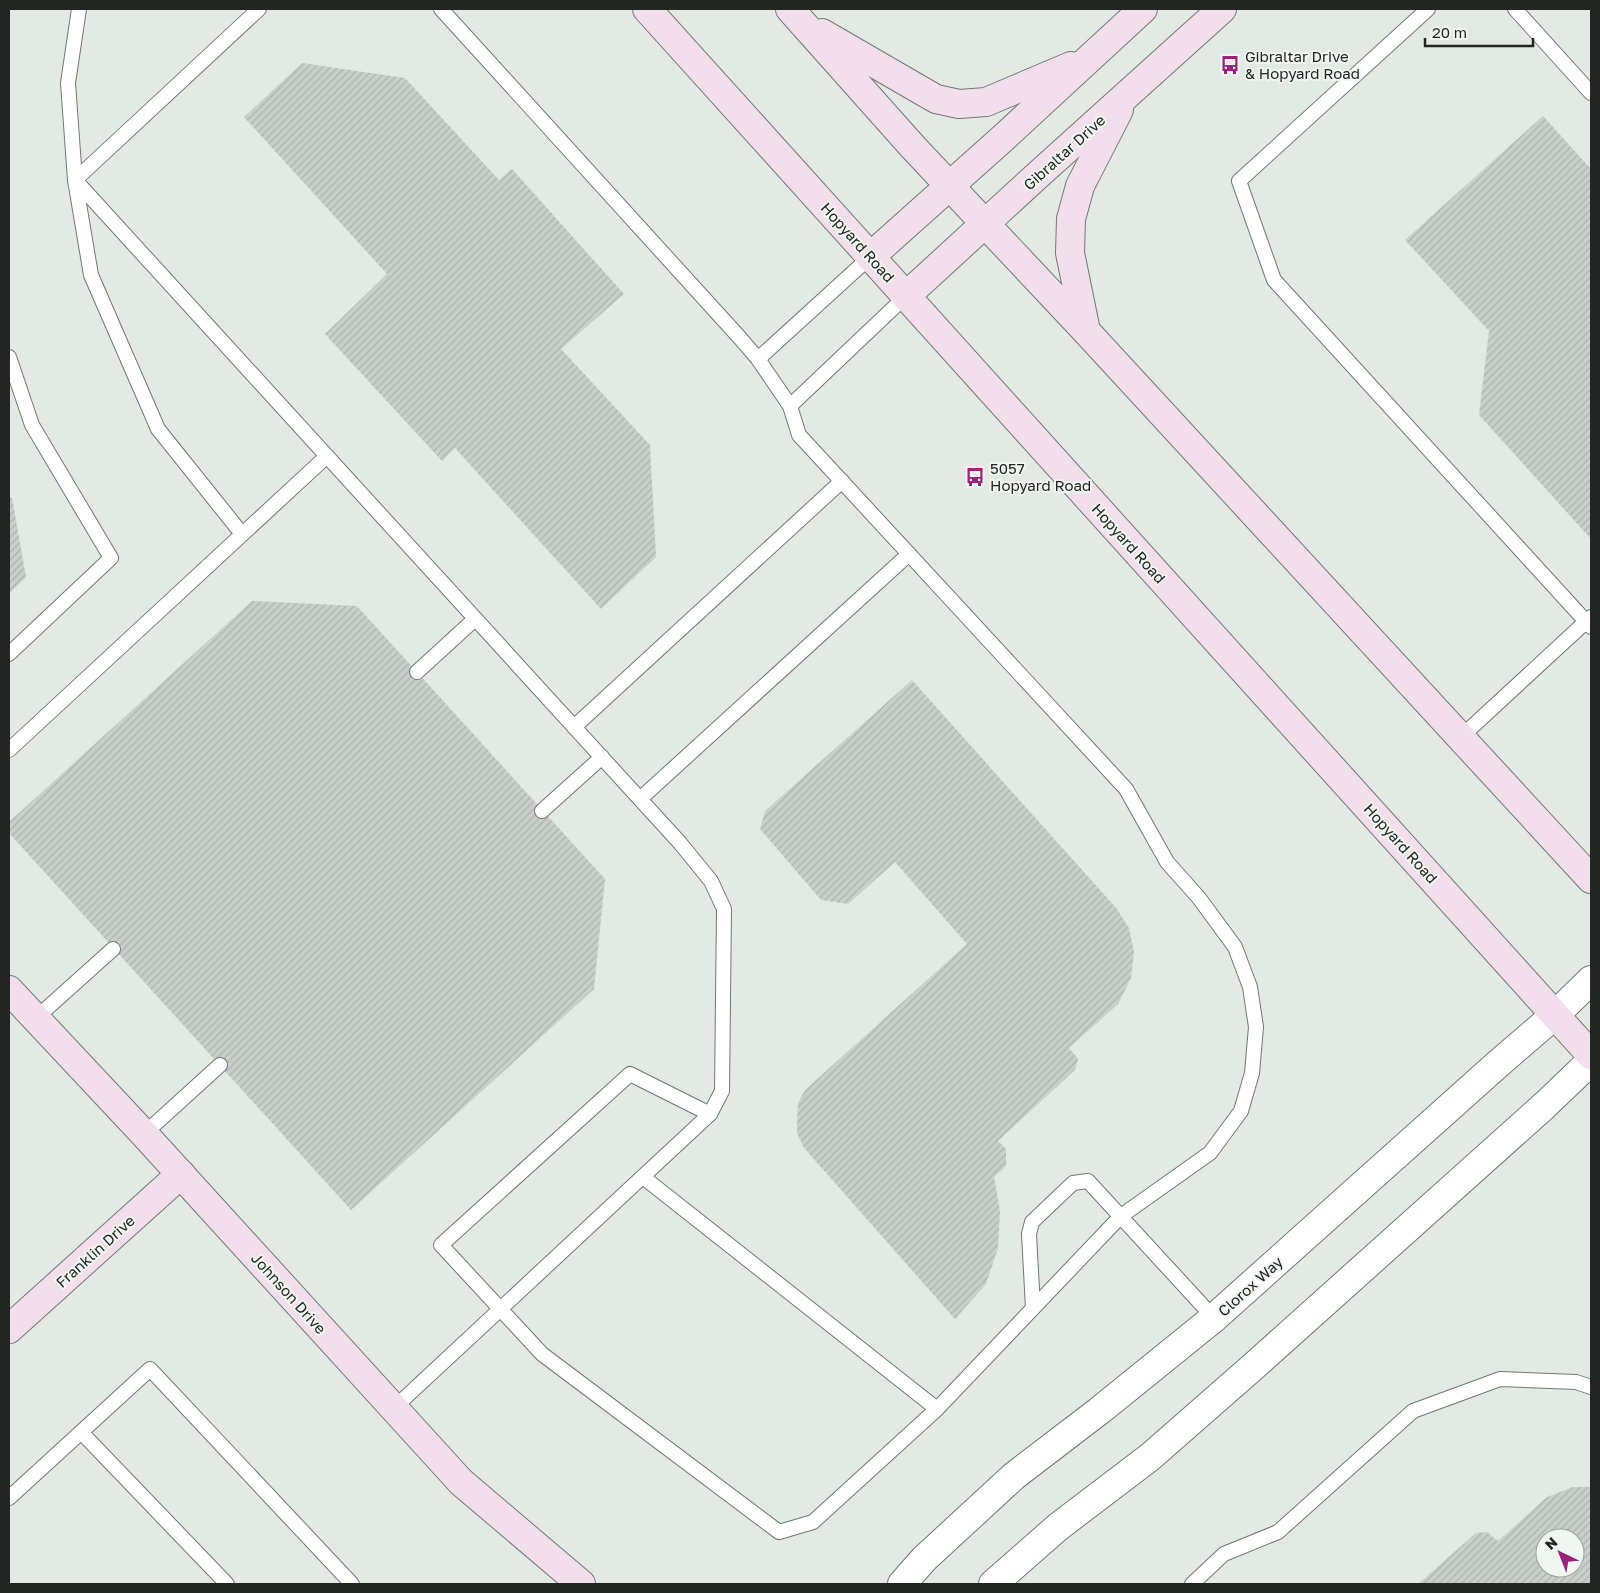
<svg xmlns="http://www.w3.org/2000/svg" width="1600" height="1593" font-family="'Golos Text',sans-serif">
<style>
.building{fill:url(#building-hatch);fill-rule:evenodd}
.lines{fill:none;stroke-linecap:round;stroke-linejoin:round}
.lane-casing{stroke:#727873;stroke-width:16}
.street-casing{stroke:#727873;stroke-width:30}
.secondary-casing{stroke:#727873;stroke-width:30}
.lane{stroke:#fff;stroke-width:14}
.street{stroke:#fff;stroke-width:28}
.secondary{stroke:#f3deec;stroke-width:28}
.labels{text-anchor:middle;dominant-baseline:central;stroke-width:4;stroke-linejoin:round;paint-order:stroke}
.poi-label{font-size:15px;fill:#232523;stroke:#f0f7f1;text-anchor:start}
.street-label{font-size:15px;fill:#232523;stroke:#f0f7f1}
</style>
<defs>
<pattern id="building-hatch" width="6" height="6" patternUnits="userSpaceOnUse" patternTransform="scale(1.25)"><rect width="6" height="6" fill="#c9d0ca"/><path d="M-1 1l2-2M0 6l6-6M5 7l2-2" fill="none" stroke="#acb2ad"/></pattern>
</defs>
<rect width="100%" height="100%" fill="#e3eae4"/>
<g class="building">
<path d="M 302,63 L 405,78 L 499,180 L 512,169 L 624,294 L 561,349 L 650,445 L 656,557 L 601,609 L 455,448 L 442,461 L 325,334 L 387,274 L 244,117 Z"/>
<path d="M 1543,116 L 1591,169 L 1591,539 L 1479,415 L 1489,331 L 1405,240 Z"/>
<path d="M 9,497 L 12,498 L 26,577 L 9,594 Z"/>
<path d="M 252,601 L 357,606 L 605,879 L 594,989 L 351,1210 L 9,833 L 9,822 Z"/>
<path d="M 912,680 L 1117,909 L 1129,928 L 1134,952 L 1131,978 L 1118,1004 L 1069,1048 L 1078,1059 L 1075,1070 L 998,1141 L 1006,1149 L 1006,1166 L 994,1177 L 1000,1211 L 998,1248 L 986,1284 L 955,1319 L 804,1148 L 797,1133 L 797,1122 L 798,1103 L 805,1090 L 967,944 L 895,862 L 848,904 L 821,900 L 760,829 L 765,811 Z"/>
<path d="M 1573,1487 L 1591,1487 L 1591,1584 L 1418,1584 L 1476,1533 L 1487,1532 L 1498,1541 L 1547,1497 ZM 1545,1538 L 1575,1538 L 1575,1568 L 1545,1568 Z"/>
</g>
<g class="lines">
<g class="lane-casing">
<g id="lane">
<path d="M 79,9 L 68,83 L 75,180 L 91,275 L 158,429 L 242,534"/>
<path d="M 259,9 L 75,180 L 680,843 L 711,881 L 724,909 L 722,1091 L 710,1114 L 394,1408"/>
<path d="M 441,9 L 740,338 L 758,359 L 790,406 L 799,435 L 1126,789 L 1167,862 L 1199,898 L 1235,947 L 1250,987 L 1256,1027 L 1252,1073 L 1241,1111 L 1210,1153 L 1121,1216 L 937,1409 L 813,1522 L 779,1532 L 542,1354 L 441,1245 L 630,1074 L 710,1114"/>
<path d="M 1428,9 L 1239,181 L 1274,280 L 1591,627"/>
<path d="M 1515,9 L 1591,93"/>
<path d="M 9,357 L 32,425 L 111,558 L 9,654"/>
<path d="M 758,359 L 870,257"/>
<path d="M 790,406 L 906,296"/>
<path d="M 417,672 L 475,619"/>
<path d="M 574,727 L 842,481"/>
<path d="M 1461,737 L 1591,617"/>
<path d="M 9,750 L 327,456"/>
<path d="M 640,799 L 909,554"/>
<path d="M 542,811 L 602,757"/>
<path d="M 35,1019 L 113,949"/>
<path d="M 144,1134 L 220,1065"/>
<path d="M 643,1177 L 937,1409"/>
<path d="M 1033,1308 L 1029,1234 L 1032,1222 L 1073,1183 L 1088,1181 L 1214,1318"/>
<path d="M 81,1432 L 227,1584"/>
<path d="M 9,1498 L 150,1369 L 352,1584"/>
<path d="M 1192,1584 L 1224,1554 L 1278,1532 L 1413,1411 L 1500,1379 L 1576,1382 L 1591,1387"/>
</g>
</g>
<g class="street-casing">
<g id="street">
<path d="M 902,1584 L 924,1559 L 1014,1476 L 1099,1411 L 1214,1318 L 1499,1063 L 1556,1014 L 1591,980"/>
<path d="M 993,1584 L 1058,1527 L 1150,1457 L 1255,1365 L 1545,1105 L 1591,1061"/>
</g>
</g>
<g class="secondary-casing">
<g id="secondary">
<path d="M 647,9 L 1591,1055"/>
<path d="M 790,9 L 913,147 L 1086,331 L 1591,879"/>
<path d="M 822,33 L 936,99 L 959,104 L 986,102 L 1071,66"/>
<path d="M 870,257 L 1002,139 L 1143,9"/>
<path d="M 906,296 L 1039,174 L 1222,9"/>
<path d="M 1086,331 L 1070,253 L 1071,219 L 1080,186 L 1119,110"/>
<path d="M 9,990 L 144,1134 L 461,1482 L 581,1584"/>
<path d="M 9,1329 L 181,1174"/>
</g>
</g>
<use href="#lane" class="lane"/>
<use href="#street" class="street"/>
<use href="#secondary" class="secondary"/>
</g>
<defs>
<g id="bus-bare" transform="scale(1.5)"><path d="M-5-6H5V4H4V6H2V4H-2V6H-4V4H-5ZM-3.5-4V0h7V-4ZM-3.5 1.2v1.5H-2V1.2ZM2 1.2v1.5H3.5V1.2Z" fill="#9b217a" stroke="#f0f7f1" stroke-width="2.5" paint-order="stroke"/></g>
</defs>
<g fill-rule="evenodd">
<use href="#bus-bare" x="1230" y="65"/>
<use href="#bus-bare" x="975" y="477"/>
</g>
<g class="labels">
<g class="poi-label">
<text x="1245" y="56">Gibraltar Drive<tspan x="1245" dy="17">&amp; Hopyard Road</tspan></text>
<text x="990" y="468">5057<tspan x="990" dy="17">Hopyard Road</tspan></text>
</g>
<g class="street-label">
<text transform="translate(1064 152) rotate(-42)">Gibraltar Drive</text>
<text transform="translate(858 242) rotate(48)">Hopyard Road</text>
<text transform="translate(1129 543) rotate(48)">Hopyard Road</text>
<text transform="translate(1401 843) rotate(48)">Hopyard Road</text>
<text transform="translate(95 1251) rotate(-42)">Franklin Drive</text>
<text transform="translate(1250 1286) rotate(-42)">Clorox Way</text>
<text transform="translate(289 1293) rotate(48)">Johnson Drive</text>
</g>
</g>
<rect width="1600" height="1593" fill="none" stroke="#232523" stroke-width="20"/>
<g transform="translate(1560 1553) rotate(317)"><circle r="24" fill="#f0f7f1" stroke="#9ea39f"/>
<path d="M0-4L9 19L0 12L-9 19Z" fill="#9b217a"/>
<text y="-8" font-size="14" font-weight="bold" text-anchor="middle" fill="#232523">N</text>
</g>
<path d="M1425 38v8h108v-8" fill="none" stroke="#232523" stroke-width="2.5"/>
<text x="1432" y="38" font-size="15" fill="#232523" stroke="#f0f7f1" stroke-width="4" paint-order="stroke">20 m</text>
</svg>
